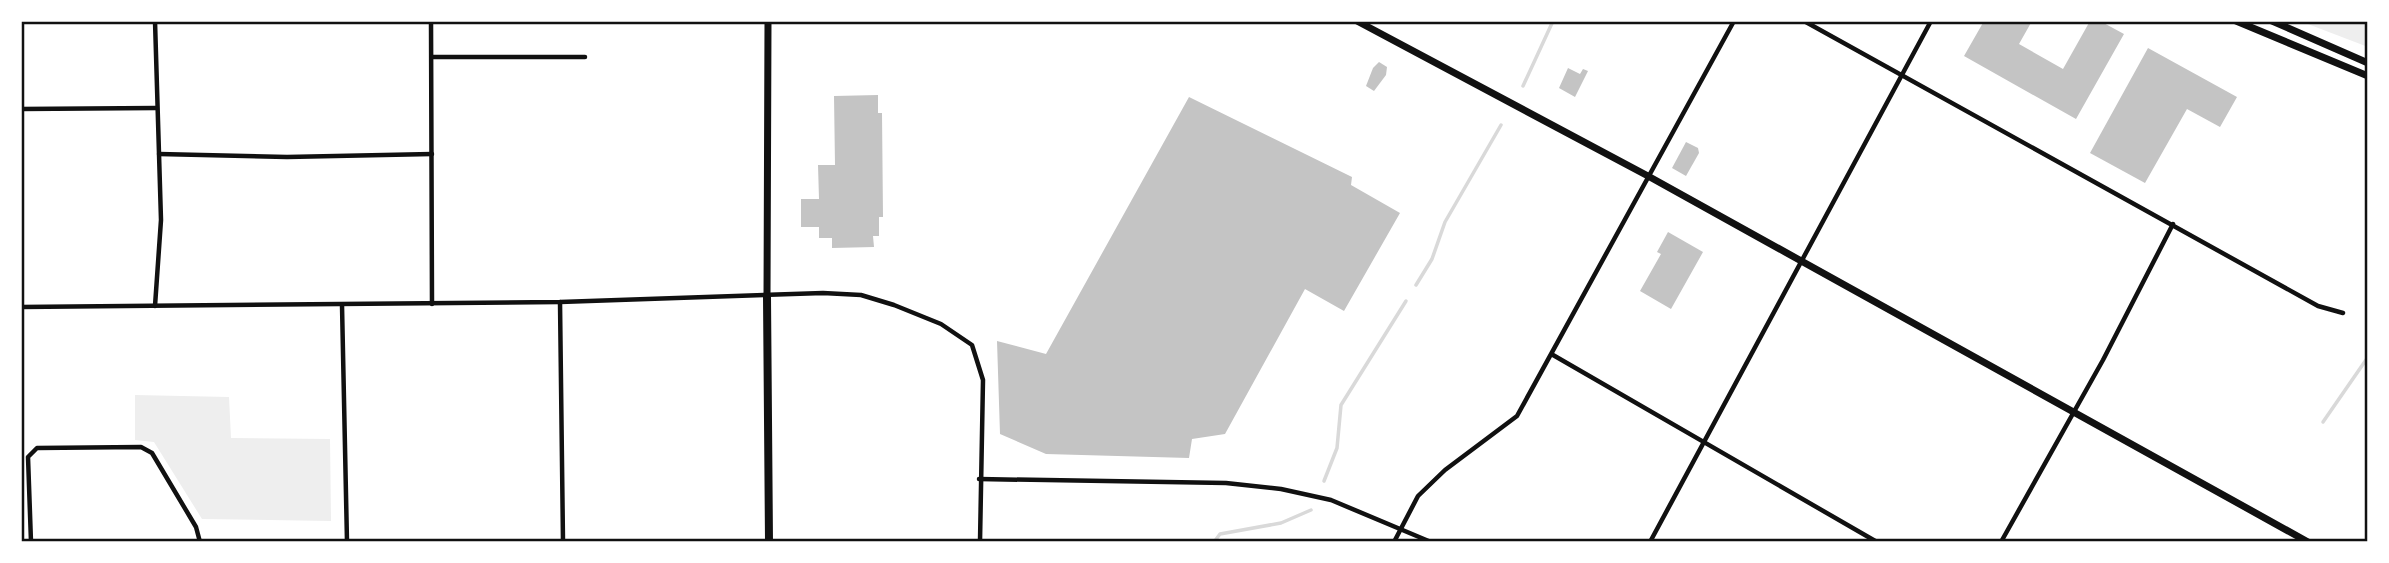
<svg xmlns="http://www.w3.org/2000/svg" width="2389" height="563" font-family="'Titillium Web',sans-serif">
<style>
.green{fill:#eee}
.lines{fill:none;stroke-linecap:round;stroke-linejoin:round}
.stream{stroke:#d9d9d9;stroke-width:3.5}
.building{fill:#c4c4c4}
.minor{stroke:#111;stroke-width:4.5}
.secondary{stroke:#111;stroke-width:7}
.primary{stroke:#111;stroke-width:8}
.neatline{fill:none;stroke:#111;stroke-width:2.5}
</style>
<rect width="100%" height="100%" fill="#fff"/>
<g class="green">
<path d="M 2300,21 L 2368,21 L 2368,47 Z"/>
<path d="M 135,395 L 229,397 L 231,438 L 330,439 L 331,521 L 202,519 L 154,442 L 135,440 Z"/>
</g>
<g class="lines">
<g class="stream">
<path d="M 1523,86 L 1553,21"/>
<path d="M 1416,285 L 1432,259 L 1445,222 L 1501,125"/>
<path d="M 2323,422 L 2368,357"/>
<path d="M 1324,481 L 1337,448 L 1341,405 L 1406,301"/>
<path d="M 1214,542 L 1220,534 L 1281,523 L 1311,510"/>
</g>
</g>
<g class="building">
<path d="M 1984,21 L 2032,21 L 2019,44 L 2063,69 L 2090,21 L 2100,21 L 2124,34 L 2076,119 L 1964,56 Z"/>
<path d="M 2148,48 L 2237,97 L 2220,127 L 2187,109 L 2145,183 L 2090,153 Z"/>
<path d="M 1379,62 L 1387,67 L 1386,75 L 1374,91 L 1366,86 L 1373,68 Z"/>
<path d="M 1568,68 L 1580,74 L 1583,69 L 1588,71 L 1575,97 L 1559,88 Z"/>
<path d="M 878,95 L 878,113 L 882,113 L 883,217 L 879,217 L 879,236 L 873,236 L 874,247 L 832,248 L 832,238 L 819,238 L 819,227 L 801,227 L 801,199 L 819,199 L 818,165 L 835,165 L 834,96 Z"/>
<path d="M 1189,97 L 1352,177 L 1351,185 L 1400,213 L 1344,311 L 1305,289 L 1225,434 L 1192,439 L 1189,458 L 1046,454 L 1000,434 L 997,341 L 1046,354 Z"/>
<path d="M 1686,142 L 1698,148 L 1699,153 L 1686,176 L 1672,168 Z"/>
<path d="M 1668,232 L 1703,252 L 1671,309 L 1640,291 L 1661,254 L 1657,252 Z"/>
</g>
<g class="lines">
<g class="minor">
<path d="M 155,21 L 161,220 L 155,306"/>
<path d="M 431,21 L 432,304"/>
<path d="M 1804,21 L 2318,306 L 2343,313"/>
<path d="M 432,57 L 585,57"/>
<path d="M 21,109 L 156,108"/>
<path d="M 159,154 L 287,157 L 432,154"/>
<path d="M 560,302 L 563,542"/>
<path d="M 342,305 L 347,542"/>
<path d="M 21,307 L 560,302 L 823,293 L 861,295 L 894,305 L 941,324 L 972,345 L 983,380 L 980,542"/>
<path d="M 1553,355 L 1877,542"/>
<path d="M 979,479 L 1226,483 L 1281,489 L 1331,500 L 1431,542"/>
<path d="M 31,542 L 28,457 L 37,448 L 141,447 L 152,453 L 196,527 L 200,542"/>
<path d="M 1394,542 L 1418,496 L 1445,470 L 1517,416 L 1734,21"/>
<path d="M 1650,542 L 1931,21"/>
<path d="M 2001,542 L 2103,360 L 2173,224"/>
</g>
<g class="secondary">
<path d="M 1357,21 L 1648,176 L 2308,542"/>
<path d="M 2236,21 L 2368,76"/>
<path d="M 2272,21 L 2368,63"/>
<path d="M 767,297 L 768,21"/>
</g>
<path class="primary" d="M 767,297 L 769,542"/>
</g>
<rect width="2389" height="563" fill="none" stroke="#ffffff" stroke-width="46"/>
<rect x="23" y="23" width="2343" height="517" class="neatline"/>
</svg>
